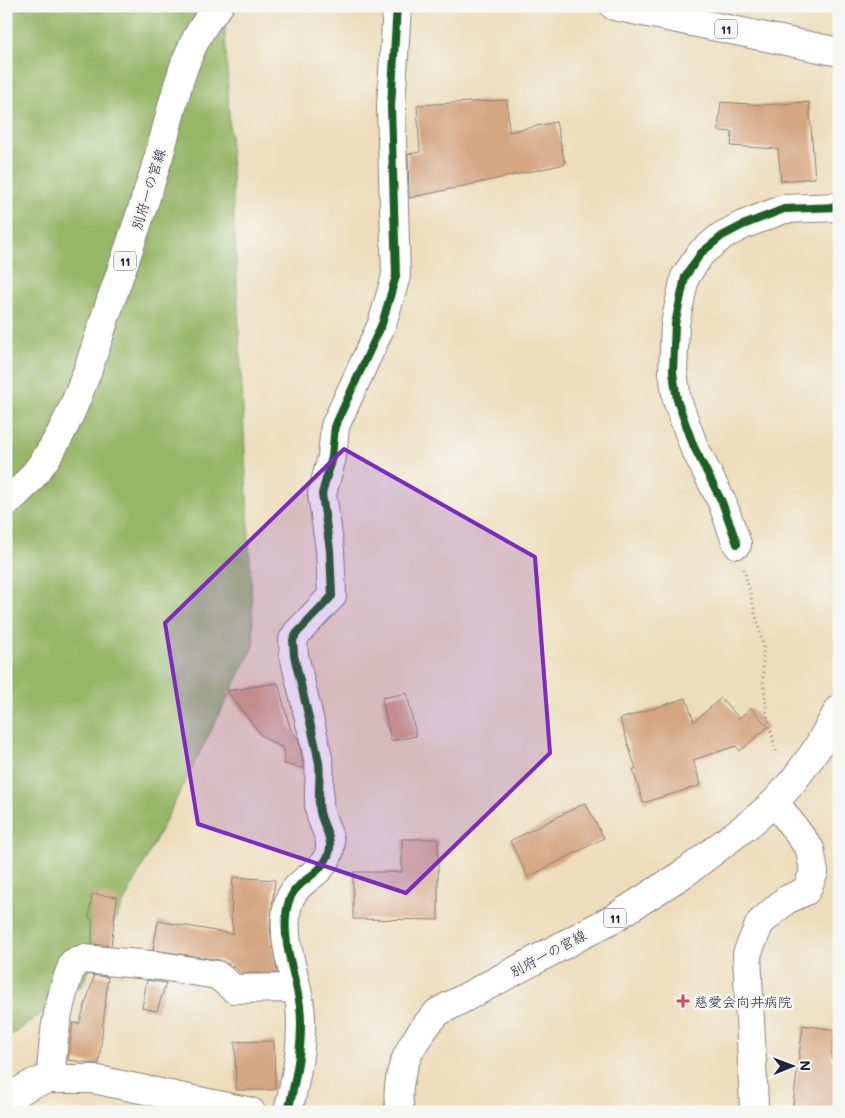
<svg xmlns="http://www.w3.org/2000/svg" width="845" height="1118" font-family="Mali,'Klee One',sans-serif">
<style>
.forest{fill:#96b668;stroke:#5c6c52}
.building{fill:#d5a682}
.lines{fill:none;stroke-linecap:round;stroke-linejoin:round}
.street-casing{stroke:#88807b;stroke-width:30}
.primary-casing{stroke:#88807b;stroke-width:30}
.path{stroke:#88807b;stroke-width:3;stroke-dasharray:1 4;stroke-linecap:butt}
.street{stroke:#fff;stroke-width:28}
.primary{stroke:#fff;stroke-width:28}
.cycleway-casing{stroke:#f6f6f2;stroke-width:11}
.cycleway{stroke:#1b5e20;stroke-width:8}
.marked{fill:#7b2cbf;fill-opacity:0.2;stroke:#7b2cbf;stroke-width:4;stroke-linejoin:round}
.poi-dot{fill:#d1495b;stroke:#f6f6f2;stroke-width:2}
.labels{text-anchor:middle;dominant-baseline:central;stroke-width:5;stroke-linejoin:round;paint-order:stroke}
.shield{fill:#f6f6f2;stroke:#626272;stroke-width:1}
.shield-label{font-size:12px;font-weight:bold;fill:#22223b}
.street-label{font-size:14px;fill:#22223b;stroke:#f6f6f2}
.poi-label{font-size:14px;fill:#22223b;stroke:#f6f6f2;text-anchor:start}
</style>
<rect width="100%" height="100%" fill="#f6f6f2"/>
<filter id="ink" filterUnits="userSpaceOnUse"><feTurbulence type="fractalNoise" baseFrequency=".02" numOctaves="2"/><feDisplacementMap in="SourceGraphic" scale="10" xChannelSelector="R" yChannelSelector="G"/><feConvolveMatrix kernelMatrix="1 2 1 2 8 2 1 2 1" color-interpolation-filters="sRGB"/></filter>
<filter id="wash" filterUnits="userSpaceOnUse"><feTurbulence type="fractalNoise" baseFrequency=".0096" numOctaves="4" result="noise"/><feDisplacementMap in="SourceGraphic" scale="20" xChannelSelector="R" yChannelSelector="G"/><feGaussianBlur stdDeviation="1.12" result="paint"/><feColorMatrix in="noise" values="0 0 0 0 0 0 0 0 0 0 0 0 0 0 0 0 0 1.4 0 .05"/><feComposite in="paint" operator="in"/></filter>
<g filter="url(#wash)">
<rect width="100%" height="100%" fill="#edddbb"/>
<path class="forest" d="M 6,6 L 224,6 L 254,646 L 82,985 L 6,1039 Z"/>
<g id="blocks">
<g class="building">
<path d="M 507,100 L 509,132 L 556,122 L 565,164 L 409,198 L 408,154 L 420,152 L 417,105 Z"/>
<path d="M 721,102 L 763,105 L 809,102 L 815,178 L 781,181 L 778,149 L 731,146 L 732,132 L 718,131 Z"/>
<path d="M 278,683 L 290,728 L 298,739 L 304,769 L 284,764 L 284,749 L 262,736 L 227,691 Z"/>
<path d="M 407,693 L 416,736 L 391,741 L 382,698 Z"/>
<path d="M 686,698 L 694,722 L 721,698 L 739,718 L 751,708 L 768,727 L 740,751 L 736,746 L 693,760 L 701,785 L 643,803 L 633,769 L 636,769 L 620,719 Z"/>
<path d="M 585,803 L 604,838 L 528,877 L 510,841 Z"/>
<path d="M 402,839 L 438,839 L 438,920 L 353,919 L 353,872 L 402,872 Z"/>
<path d="M 233,877 L 275,880 L 270,928 L 277,973 L 240,973 L 236,968 L 219,960 L 153,950 L 158,921 L 233,934 L 231,914 Z"/>
<path d="M 92,894 L 117,897 L 111,946 L 92,944 L 92,918 L 89,918 Z"/>
<path d="M 91,975 L 108,977 L 99,1064 L 68,1060 L 73,1023 L 79,1024 L 94,977 Z"/>
<path d="M 147,980 L 166,983 L 157,1011 L 142,1008 Z"/>
<path d="M 803,1025 L 835,1030 L 831,1059 L 839,1060 L 839,1112 L 792,1112 Z"/>
<path d="M 274,1041 L 275,1090 L 236,1090 L 235,1042 Z"/>
</g>
</g>
</g>
<g filter="url(#ink)">
<use href="#blocks" fill-opacity="0" stroke="#88807b" stroke-width="1"/>
<g class="lines">
<g class="street-casing">
<g id="street">
<path d="M 737,544 L 722,502 L 694,447 L 677,400 L 673,372 L 675,324 L 685,277 L 701,253 L 722,236 L 743,225 L 784,209 L 839,207"/>
<path d="M 51,1079 C 52,1041 59,998 73,963 L 83,959 L 161,966 L 217,975 L 234,989 L 296,988"/>
<path d="M 6,1099 L 34,1083 L 51,1079 L 93,1079 L 251,1112"/>
<path d="M 754,1106 L 747,954 L 760,923 L 786,900 L 806,891 L 814,872 L 810,849 L 775,802"/>
<path d="M 288,1112 C 296,1078 304,1041 300,1006 C 296,977 283,946 286,916 C 289,878 316,882 328,856 C 335,840 323,827 320,812 C 317,796 321,779 319,763 C 312,727 302,691 294,655 L 293,640 L 297,633 L 332,596 L 330,550 L 322,494 L 332,457 L 335,426 L 382,324 L 396,276 L 391,106 L 397,6"/>
</g>
</g>
<g class="primary-casing">
<g id="primary">
<path d="M 614,6 L 839,52"/>
<path d="M 6,503 C 66,454 87,371 111,300 C 129,249 147,197 162,145 C 175,98 184,43 219,6"/>
<path d="M 400,1112 C 393,1073 412,1039 438,1012 L 614,918 L 686,872 L 753,821 L 775,802 L 794,780 L 816,750 L 839,709"/>
</g>
</g>
<path class="path" d="M 744,569 L 763,644 L 763,679 L 767,715 L 777,754"/>
<use href="#street" class="street"/>
<use href="#primary" class="primary"/>
<g class="cycleway-casing">
<g id="cycleway">
<path d="M 737,544 L 722,502 L 694,447 L 677,400 L 673,372 L 675,324 L 685,277 L 701,253 L 722,236 L 743,225 L 784,209 L 839,207"/>
<path d="M 288,1112 C 296,1078 304,1041 300,1006 C 296,977 283,946 286,916 C 289,878 316,882 328,856 C 335,840 323,827 320,812 C 317,796 321,779 319,763 C 312,727 302,691 294,655 L 293,640 L 297,633 L 332,596 L 330,550 L 322,494 L 332,457 L 335,426 L 382,324 L 396,276 L 391,106 L 397,6"/>
</g>
</g>
<use href="#cycleway" class="cycleway"/>
</g>
</g>
<path class="marked" d="M 344,449 L 535,557 L 550,753 L 406,893 L 198,824 L 165,623 Z"/>
<path class="poi-dot" d="M680.5 993.5h5v5h5v5h-5v5h-5v-5h-5v-5h5z"/>
<g class="labels">
<g class="shield">
<rect x="715" y="19.5" width="22" height="19" rx="4"/>
<rect x="114" y="251.5" width="22" height="19" rx="4"/>
<rect x="604" y="908.5" width="22" height="19" rx="4"/>
</g>
<g class="shield-label">
<text x="726" y="29">11</text>
<text x="125" y="261">11</text>
<text x="615" y="918">11</text>
</g>
<g class="street-label">
<text transform="translate(148 189) rotate(-73)">別府一の宮線</text>
<text transform="translate(548 953) rotate(-28)">別府一の宮線</text>
</g>
<g class="poi-label">
<text x="694" y="1001">慈愛会向井病院</text>
</g>
</g>
<rect width="845" height="1118" fill="none" stroke="#f6f6f2" stroke-width="25"/>
<g transform="translate(792 1066) rotate(89)" stroke="#f6f6f2" stroke-width="4" paint-order="stroke">
<path d="M0-4L9 19L0 12L-9 19Z" fill="#22223b"/>
<text y="-8" font-size="14" font-weight="bold" text-anchor="middle" fill="#22223b">N</text>
</g>
</svg>
